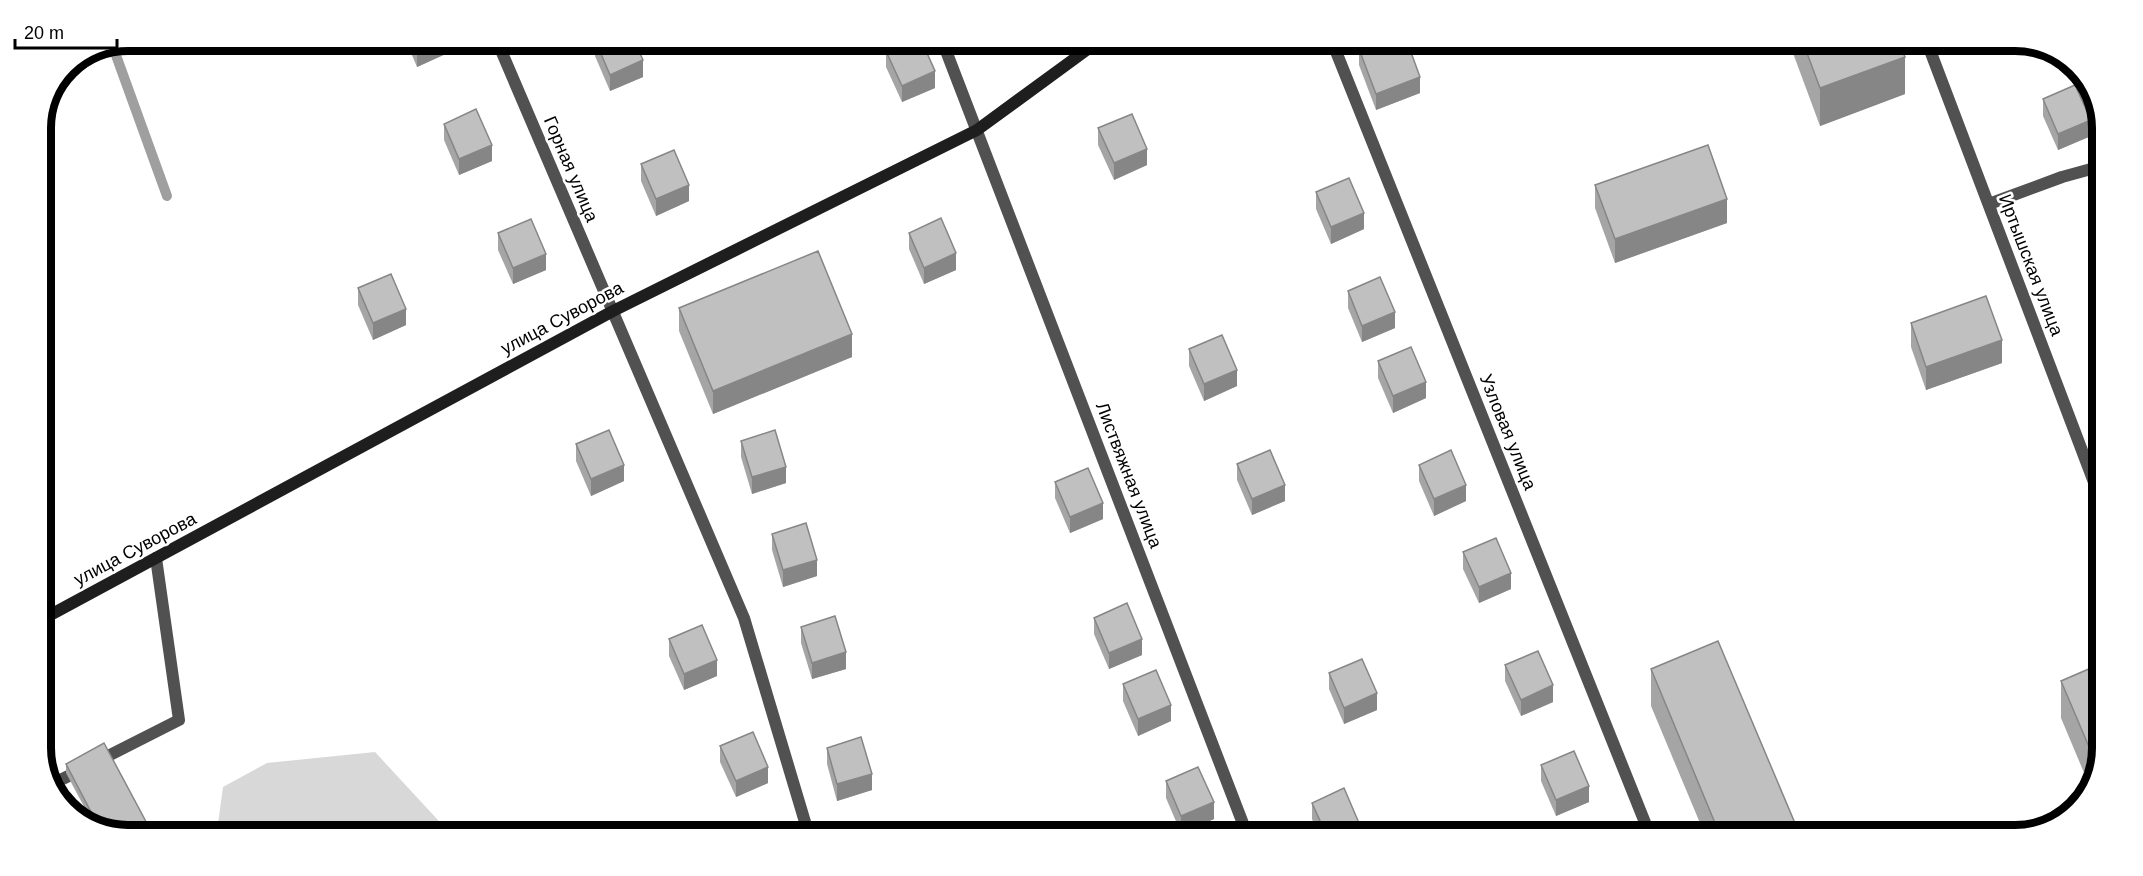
<svg xmlns="http://www.w3.org/2000/svg" width="2143" height="876" font-family="Helvetica,sans-serif">
<style>
.green{fill:#d8d8d8}
.lines{fill:none;stroke-linecap:round;stroke-linejoin:round}
.stream{stroke:#9f9f9f;stroke-width:10}
.lane{stroke:#515151;stroke-width:12}
.street{stroke:#515151;stroke-width:12}
.secondary{stroke:#1e1e1e;stroke-width:12}
.wall{fill:#a5a5a5}
.shaded-wall{fill:#868686}
.building{fill:#c0c0c0;stroke:#868686;stroke-width:1.5}
.labels{text-anchor:middle;dominant-baseline:central;stroke-width:5;stroke-linejoin:round;paint-order:stroke}
.street-label{font-size:18px;fill:#000;stroke:#fff}
.rim{fill:none;stroke:#000;stroke-width:8}
</style>
<rect width="100%" height="100%" fill="#fff"/>
<path class="green" d="M 375,752 L 449,832 L 217,831 L 223,787 L 267,763 Z"/>
<g class="lines">
<path class="stream" d="M 113,47 L 167,196"/>
<g class="lane">
<path d="M 96,762 L 179,720 L 156,558"/>
<path d="M 52,784 L 81,770"/>
</g>
<g class="street">
<path d="M 497,41 L 744,618 L 808,832"/>
<path d="M 943,43 L 1247,834"/>
<path d="M 1333,44 L 1650,835"/>
<path d="M 1928,45 L 2100,498"/>
<path d="M 1989,204 L 2062,177 L 2102,166"/>
</g>
<path class="secondary" d="M 41,620 L 613,311 L 977,130 L 1096,43"/>
</g>
<g class="wall">
<path d="M 406,41 L 450,41 L 450,52 L 417,67 Z"/>
<path d="M 595,42 L 635,42 L 643,77 L 610,91 L 595,56 Z"/>
<path d="M 1790,45 L 1900,45 L 1905,94 L 1820,126 Z"/>
<path d="M 1359,49 L 1420,93 L 1376,110 L 1359,65 Z"/>
<path d="M 886,51 L 935,88 L 902,102 L 886,67 Z"/>
<path d="M 2043,99 L 2091,136 L 2058,150 L 2043,116 Z"/>
<path d="M 444,124 L 492,161 L 459,175 L 444,140 Z"/>
<path d="M 1098,128 L 1147,165 L 1114,180 L 1098,145 Z"/>
<path d="M 641,164 L 689,201 L 656,216 L 641,181 Z"/>
<path d="M 1595,185 L 1727,223 L 1615,263 L 1595,208 Z"/>
<path d="M 1316,192 L 1364,229 L 1331,244 L 1316,209 Z"/>
<path d="M 2102,222 L 2101,271 L 2089,244 L 2089,228 Z"/>
<path d="M 498,233 L 546,270 L 513,284 L 498,250 Z"/>
<path d="M 909,233 L 956,270 L 924,284 L 909,249 Z"/>
<path d="M 358,288 L 406,325 L 373,340 L 358,305 Z"/>
<path d="M 1348,291 L 1395,328 L 1362,342 L 1348,308 Z"/>
<path d="M 679,308 L 852,357 L 713,414 L 679,331 Z"/>
<path d="M 1911,323 L 2002,363 L 1926,390 L 1911,347 Z"/>
<path d="M 1189,349 L 1237,386 L 1204,401 L 1189,366 Z"/>
<path d="M 1378,361 L 1426,398 L 1393,413 L 1378,378 Z"/>
<path d="M 741,441 L 786,483 L 752,494 L 741,457 Z"/>
<path d="M 576,444 L 624,481 L 591,496 L 576,461 Z"/>
<path d="M 1237,464 L 1285,501 L 1252,515 L 1237,480 Z"/>
<path d="M 1419,465 L 1466,501 L 1434,516 L 1419,481 Z"/>
<path d="M 1055,482 L 1103,519 L 1070,533 L 1055,498 Z"/>
<path d="M 772,534 L 817,576 L 783,587 L 772,550 Z"/>
<path d="M 1463,552 L 1511,589 L 1479,603 L 1463,569 Z"/>
<path d="M 1094,618 L 1142,655 L 1109,669 L 1094,634 Z"/>
<path d="M 801,627 L 846,669 L 812,679 L 801,643 Z"/>
<path d="M 669,639 L 717,676 L 684,690 L 669,656 Z"/>
<path d="M 1505,665 L 1553,702 L 1521,716 L 1505,681 Z"/>
<path d="M 2098,665 L 2098,776 L 2090,787 L 2061,718 L 2061,681 Z"/>
<path d="M 1651,669 L 1800,835 L 1705,835 L 1651,706 Z"/>
<path d="M 1329,673 L 1377,710 L 1344,724 L 1329,689 Z"/>
<path d="M 1123,684 L 1171,721 L 1138,736 L 1123,701 Z"/>
<path d="M 720,746 L 768,783 L 736,797 L 720,762 Z"/>
<path d="M 827,748 L 872,790 L 837,801 L 827,764 Z"/>
<path d="M 66,764 L 151,831 L 100,831 L 95,827 L 66,773 Z"/>
<path d="M 1541,765 L 1589,802 L 1556,816 L 1541,781 Z"/>
<path d="M 1166,781 L 1214,819 L 1181,833 L 1166,798 Z"/>
<path d="M 1312,803 L 1359,834 L 1318,834 L 1312,819 Z"/>
</g>
<g class="shaded-wall">
<path d="M 438,41 L 450,41 L 450,52 L 417,67 L 417,50 Z"/>
<path d="M 1905,57 L 1905,94 L 1820,126 L 1820,88 Z"/>
<path d="M 643,60 L 643,77 L 610,91 L 610,75 Z"/>
<path d="M 935,71 L 935,88 L 902,102 L 902,86 Z"/>
<path d="M 1420,77 L 1420,93 L 1376,110 L 1376,94 Z"/>
<path d="M 2091,120 L 2091,136 L 2058,150 L 2058,134 Z"/>
<path d="M 492,145 L 492,161 L 459,175 L 459,159 Z"/>
<path d="M 1147,149 L 1147,165 L 1114,180 L 1114,163 Z"/>
<path d="M 689,185 L 689,201 L 656,216 L 656,199 Z"/>
<path d="M 1727,199 L 1727,223 L 1615,263 L 1615,239 Z"/>
<path d="M 1364,213 L 1364,229 L 1331,244 L 1331,227 Z"/>
<path d="M 956,253 L 956,270 L 924,284 L 924,268 Z"/>
<path d="M 546,254 L 546,270 L 513,284 L 513,268 Z"/>
<path d="M 406,309 L 406,325 L 373,340 L 373,323 Z"/>
<path d="M 1395,312 L 1395,328 L 1362,342 L 1362,326 Z"/>
<path d="M 852,334 L 852,357 L 713,414 L 713,391 Z"/>
<path d="M 2002,340 L 2002,363 L 1926,390 L 1926,367 Z"/>
<path d="M 1237,370 L 1237,386 L 1204,401 L 1204,384 Z"/>
<path d="M 1426,382 L 1426,398 L 1393,413 L 1393,396 Z"/>
<path d="M 624,465 L 624,481 L 591,496 L 591,479 Z"/>
<path d="M 786,467 L 786,483 L 752,494 L 752,477 Z"/>
<path d="M 1285,485 L 1285,501 L 1252,515 L 1252,499 Z"/>
<path d="M 1466,485 L 1466,501 L 1434,516 L 1434,499 Z"/>
<path d="M 1103,503 L 1103,519 L 1070,533 L 1070,517 Z"/>
<path d="M 817,560 L 817,576 L 783,587 L 783,570 Z"/>
<path d="M 1511,573 L 1511,589 L 1479,603 L 1479,587 Z"/>
<path d="M 1142,639 L 1142,655 L 1109,669 L 1109,653 Z"/>
<path d="M 846,652 L 846,669 L 812,679 L 812,663 Z"/>
<path d="M 717,660 L 717,676 L 684,690 L 684,674 Z"/>
<path d="M 1553,685 L 1553,702 L 1521,716 L 1521,700 Z"/>
<path d="M 1377,693 L 1377,710 L 1344,724 L 1344,708 Z"/>
<path d="M 1171,705 L 1171,721 L 1138,736 L 1138,719 Z"/>
<path d="M 768,767 L 768,783 L 736,797 L 736,781 Z"/>
<path d="M 872,774 L 872,790 L 837,801 L 837,784 Z"/>
<path d="M 1589,786 L 1589,802 L 1556,816 L 1556,800 Z"/>
<path d="M 1214,802 L 1214,819 L 1181,833 L 1181,816 Z"/>
<path d="M 1359,823 L 1359,834 L 1335,834 Z"/>
</g>
<g class="building">
<path d="M 413,41 L 438,41 L 417,50 Z"/>
<path d="M 596,42 L 635,42 L 643,60 L 610,75 Z"/>
<path d="M 906,42 L 922,42 L 935,71 L 902,86 L 886,51 Z"/>
<path d="M 1372,44 L 1408,44 L 1420,77 L 1376,94 L 1359,49 Z"/>
<path d="M 1804,45 L 1900,45 L 1905,57 L 1820,88 Z"/>
<path d="M 2075,85 L 2091,120 L 2058,134 L 2043,99 Z"/>
<path d="M 476,109 L 492,145 L 459,159 L 444,124 Z"/>
<path d="M 1132,114 L 1147,149 L 1114,163 L 1098,128 Z"/>
<path d="M 1708,145 L 1727,199 L 1615,239 L 1595,185 Z"/>
<path d="M 674,150 L 689,185 L 656,199 L 641,164 Z"/>
<path d="M 1349,178 L 1364,213 L 1331,227 L 1316,192 Z"/>
<path d="M 941,218 L 956,253 L 924,268 L 909,233 Z"/>
<path d="M 531,219 L 546,254 L 513,268 L 498,233 Z"/>
<path d="M 2102,222 L 2101,255 L 2089,228 Z"/>
<path d="M 818,251 L 852,334 L 713,391 L 679,308 Z"/>
<path d="M 391,274 L 406,309 L 373,323 L 358,288 Z"/>
<path d="M 1380,277 L 1395,312 L 1362,326 L 1348,291 Z"/>
<path d="M 1986,296 L 2002,340 L 1926,367 L 1911,323 Z"/>
<path d="M 1222,335 L 1237,370 L 1204,384 L 1189,349 Z"/>
<path d="M 1411,347 L 1426,382 L 1393,396 L 1378,361 Z"/>
<path d="M 609,430 L 624,465 L 591,479 L 576,444 Z"/>
<path d="M 775,430 L 786,467 L 752,477 L 741,441 Z"/>
<path d="M 1270,450 L 1285,485 L 1252,499 L 1237,464 Z"/>
<path d="M 1451,450 L 1466,485 L 1434,499 L 1419,465 Z"/>
<path d="M 1088,468 L 1103,503 L 1070,517 L 1055,482 Z"/>
<path d="M 806,523 L 817,560 L 783,570 L 772,534 Z"/>
<path d="M 1496,538 L 1511,573 L 1479,587 L 1463,552 Z"/>
<path d="M 1127,603 L 1142,639 L 1109,653 L 1094,618 Z"/>
<path d="M 835,616 L 846,652 L 812,663 L 801,627 Z"/>
<path d="M 702,625 L 717,660 L 684,674 L 669,639 Z"/>
<path d="M 1718,641 L 1800,835 L 1720,835 L 1651,669 Z"/>
<path d="M 1538,651 L 1553,685 L 1521,700 L 1505,665 Z"/>
<path d="M 1362,659 L 1377,693 L 1344,708 L 1329,673 Z"/>
<path d="M 2098,665 L 2098,768 L 2061,681 Z"/>
<path d="M 1156,670 L 1171,705 L 1138,719 L 1123,684 Z"/>
<path d="M 753,732 L 768,767 L 736,781 L 720,746 Z"/>
<path d="M 861,737 L 872,774 L 837,784 L 827,748 Z"/>
<path d="M 104,743 L 151,831 L 101,831 L 66,764 Z"/>
<path d="M 1574,751 L 1589,786 L 1556,800 L 1541,765 Z"/>
<path d="M 1198,767 L 1214,802 L 1181,816 L 1166,781 Z"/>
<path d="M 1344,788 L 1359,823 L 1335,834 L 1326,834 L 1312,803 Z"/>
</g>
<g class="labels">
<g class="street-label">
<text transform="translate(571 169) rotate(67)">Горная улица</text>
<text transform="translate(2031 265) rotate(69)">Иртышская улица</text>
<text transform="translate(562 318) rotate(-28)">улица Суворова</text>
<text transform="translate(1508 432) rotate(68)">Узловая улица</text>
<text transform="translate(1129 475) rotate(69)">Листвяжная улица</text>
<text transform="translate(135 549) rotate(-28)">улица Суворова</text>
</g>
</g>
<path d="M0 0H2143V876H0ZM128 51H2015A77 77 0 0 1 2092 128V748A77 77 0 0 1 2015 825H128A77 77 0 0 1 51 748V128A77 77 0 0 1 128 51Z" fill="#fff" fill-rule="evenodd"/>
<path class="rim" d="M128 51H2015A77 77 0 0 1 2092 128V748A77 77 0 0 1 2015 825H128A77 77 0 0 1 51 748V128A77 77 0 0 1 128 51Z"/>
<path d="M15 39v9h102v-9" fill="none" stroke="#000000" stroke-width="3"/>
<text x="24" y="39" font-size="18" fill="#000000" stroke="#ffffff" stroke-width="4.5" paint-order="stroke">20 m</text>
</svg>
